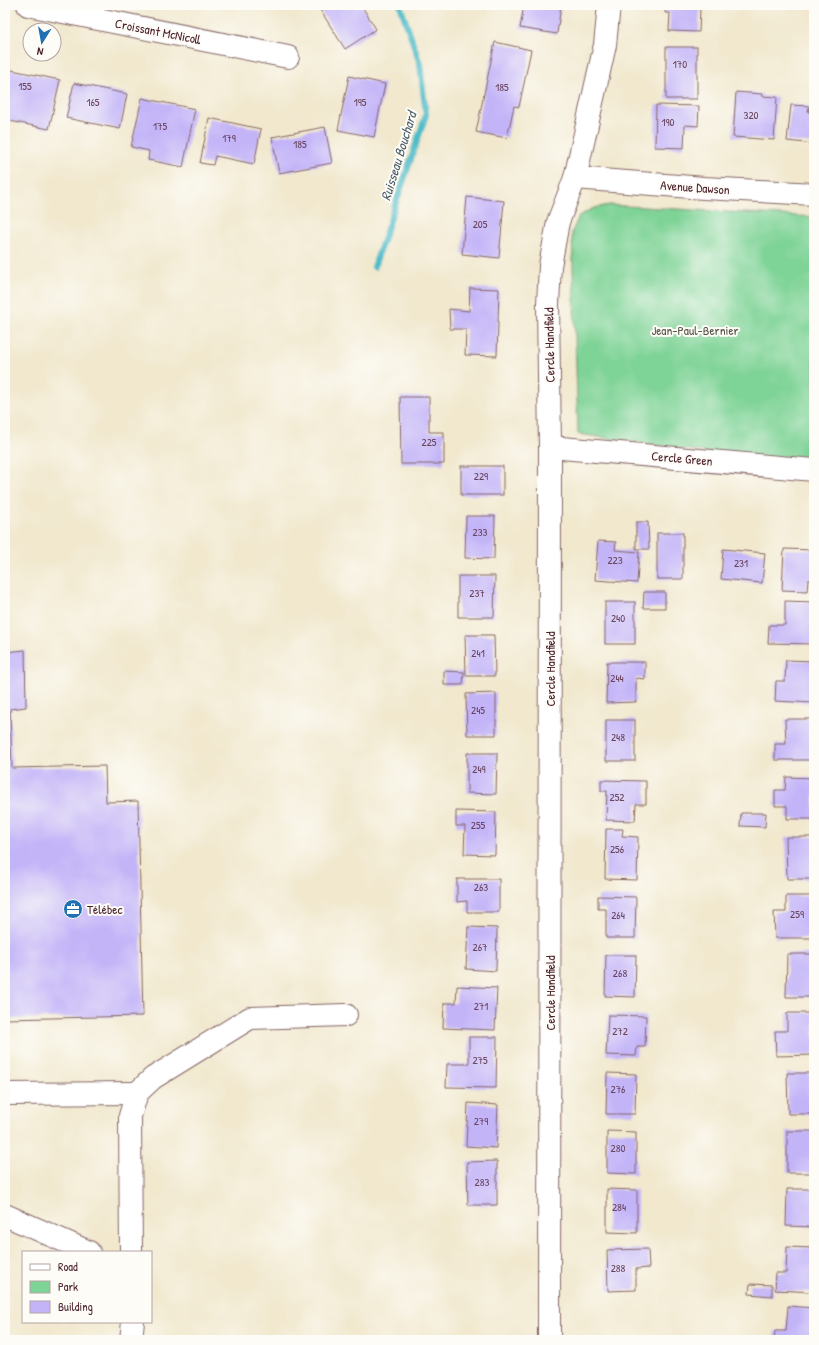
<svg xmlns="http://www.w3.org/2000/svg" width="819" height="1345" font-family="'Patrick Hand',sans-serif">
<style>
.green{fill:#7ed396;stroke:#647960}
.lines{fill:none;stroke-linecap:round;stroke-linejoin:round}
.stream{stroke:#4fbcc9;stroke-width:6}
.building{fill:#c3b4f8}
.minor-casing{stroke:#846564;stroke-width:24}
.minor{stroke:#fff;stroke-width:22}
.labels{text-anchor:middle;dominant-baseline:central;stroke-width:4;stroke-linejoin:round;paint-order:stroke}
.number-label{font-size:11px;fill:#68445e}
.street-label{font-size:13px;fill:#4a1f2b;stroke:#fdfcf7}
.park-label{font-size:13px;fill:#5a554b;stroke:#fdfcf7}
.poi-label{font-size:13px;fill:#4a1f2b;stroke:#fdfcf7;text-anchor:start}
.water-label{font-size:14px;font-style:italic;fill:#4c5e6a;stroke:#fdfcf7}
</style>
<rect width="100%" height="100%" fill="#fdfcf7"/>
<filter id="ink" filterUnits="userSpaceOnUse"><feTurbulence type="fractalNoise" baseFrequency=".025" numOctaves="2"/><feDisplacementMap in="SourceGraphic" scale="8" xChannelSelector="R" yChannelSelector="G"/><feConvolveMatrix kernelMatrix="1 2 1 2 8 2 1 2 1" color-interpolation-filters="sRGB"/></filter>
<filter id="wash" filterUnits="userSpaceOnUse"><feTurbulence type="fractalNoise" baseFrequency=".012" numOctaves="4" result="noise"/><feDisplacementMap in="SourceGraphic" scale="16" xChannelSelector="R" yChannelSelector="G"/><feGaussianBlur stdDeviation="0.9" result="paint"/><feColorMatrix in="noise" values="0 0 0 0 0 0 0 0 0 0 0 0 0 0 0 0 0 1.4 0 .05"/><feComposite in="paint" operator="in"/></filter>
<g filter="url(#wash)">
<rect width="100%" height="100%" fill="#f1e8ce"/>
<path class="green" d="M 609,205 L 814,217 L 814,468 L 578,434 L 572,232 L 579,216 L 594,208 Z"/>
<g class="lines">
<path class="stream" d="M 374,267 L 426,115 L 420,64 L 400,5"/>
</g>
<g id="blocks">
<g class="building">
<path d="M 317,5 L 361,5 L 376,29 L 345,49 Z"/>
<path d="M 524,5 L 561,5 L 557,34 L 520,28 Z"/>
<path d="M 666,5 L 705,5 L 705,8 L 700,8 L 699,32 L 669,31 L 670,13 L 665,13 Z"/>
<path d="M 495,42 L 531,50 L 519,107 L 514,106 L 507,138 L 476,132 Z"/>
<rect x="666" y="47" width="31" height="52"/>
<path d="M 7,69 L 60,80 L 49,129 L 5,120 L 5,79 Z"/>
<path d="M 349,76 L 385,84 L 374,137 L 338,130 Z"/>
<path d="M 74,83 L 127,94 L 120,129 L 66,118 Z"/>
<path d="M 736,92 L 762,94 L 762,96 L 777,97 L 774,140 L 733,137 Z"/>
<path d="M 142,98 L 195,109 L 183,167 L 148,160 L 149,151 L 131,147 Z"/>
<path d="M 656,105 L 699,106 L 698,126 L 685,125 L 684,148 L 655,147 Z"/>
<path d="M 791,105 L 809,106 L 808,112 L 814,113 L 814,144 L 787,141 Z"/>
<path d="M 209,118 L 261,129 L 254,164 L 215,156 L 213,165 L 200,163 Z"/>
<path d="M 325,127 L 332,163 L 279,173 L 272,137 Z"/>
<path d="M 467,197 L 504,201 L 499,258 L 462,254 Z"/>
<path d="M 470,288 L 499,289 L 497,356 L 465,355 L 466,329 L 450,329 L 449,309 L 469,311 Z"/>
<path d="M 400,397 L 429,397 L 429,432 L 444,432 L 444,464 L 401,464 Z"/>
<rect x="461" y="466" width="42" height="29"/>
<path d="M 466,516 L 495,516 L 494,559 L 465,558 Z"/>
<path d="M 636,522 L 648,522 L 649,549 L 636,549 Z"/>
<rect x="657" y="533" width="26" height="46"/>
<path d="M 598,541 L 616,542 L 615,550 L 639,552 L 637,583 L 595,580 Z"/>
<path d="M 723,549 L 765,553 L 762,583 L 721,579 Z"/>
<path d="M 784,549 L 814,550 L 814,580 L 808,580 L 807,591 L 782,590 Z"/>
<path d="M 458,576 L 495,576 L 494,617 L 458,617 Z"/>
<path d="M 644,592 L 665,592 L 665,608 L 643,608 Z"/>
<path d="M 785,601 L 814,602 L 814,644 L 768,643 L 769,625 L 785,625 Z"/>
<rect x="605" y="602" width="30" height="42"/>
<path d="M 465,635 L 494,635 L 495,676 L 466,676 Z"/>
<path d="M 25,650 L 26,707 L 10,709 L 12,768 L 105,766 L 106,802 L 138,801 L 143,1016 L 5,1019 L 5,652 Z"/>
<path d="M 786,660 L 814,661 L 814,703 L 775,701 L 776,681 L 785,681 Z"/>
<path d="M 607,662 L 645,662 L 645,679 L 636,678 L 636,702 L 606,703 Z"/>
<path d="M 444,671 L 464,672 L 463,685 L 444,685 Z"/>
<path d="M 496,693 L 496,735 L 467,735 L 466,694 Z"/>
<path d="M 785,719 L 814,719 L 814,760 L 775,760 L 775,744 L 786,744 Z"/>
<rect x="606" y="720" width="29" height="41"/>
<path d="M 467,753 L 497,753 L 496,794 L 467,793 Z"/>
<path d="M 786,777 L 814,778 L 814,819 L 787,819 L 787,806 L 775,806 L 775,790 L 785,790 Z"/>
<path d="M 601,780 L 646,781 L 646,804 L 636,804 L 635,821 L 606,820 L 607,791 L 601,791 Z"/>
<path d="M 456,811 L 496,812 L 495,855 L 464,854 L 465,826 L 456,826 Z"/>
<path d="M 741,813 L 766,813 L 765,827 L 740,826 Z"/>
<path d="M 606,829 L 623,829 L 622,836 L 638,837 L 637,880 L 605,879 Z"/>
<path d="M 786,837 L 814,837 L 814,879 L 787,879 Z"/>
<path d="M 457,879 L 499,879 L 499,912 L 467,912 L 467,901 L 457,902 Z"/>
<path d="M 598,896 L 636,897 L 635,938 L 606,938 L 606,909 L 598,909 Z"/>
<path d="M 786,896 L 814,896 L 814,938 L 775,938 L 774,912 L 786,912 Z"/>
<path d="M 468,927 L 497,928 L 496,971 L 466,969 Z"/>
<path d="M 787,954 L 814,954 L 814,997 L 786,997 Z"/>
<path d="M 606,955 L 636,955 L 635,997 L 605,996 Z"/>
<path d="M 457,986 L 497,988 L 495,1030 L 443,1028 L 444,1003 L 456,1003 Z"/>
<path d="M 787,1013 L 814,1013 L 814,1055 L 776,1056 L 775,1031 L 787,1031 Z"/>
<path d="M 608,1015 L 646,1016 L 645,1047 L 637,1047 L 636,1056 L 606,1055 Z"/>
<path d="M 469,1037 L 497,1037 L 496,1088 L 446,1087 L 447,1064 L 469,1064 Z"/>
<path d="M 607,1073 L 636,1074 L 635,1114 L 606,1114 Z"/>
<path d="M 787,1073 L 814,1073 L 814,1114 L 788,1114 Z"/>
<path d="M 468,1103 L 498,1105 L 496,1148 L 466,1146 Z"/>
<path d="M 607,1131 L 636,1132 L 636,1174 L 607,1173 Z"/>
<rect x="787" y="1131" width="27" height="42"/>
<path d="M 497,1161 L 497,1205 L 468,1205 L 467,1162 Z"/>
<path d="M 607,1189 L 637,1190 L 637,1233 L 607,1232 Z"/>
<path d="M 787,1189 L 814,1189 L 814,1227 L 786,1226 Z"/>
<path d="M 787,1247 L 814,1248 L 814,1292 L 775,1290 L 776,1273 L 786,1273 Z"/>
<path d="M 648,1249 L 649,1268 L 636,1269 L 636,1290 L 608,1291 L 607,1250 Z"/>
<path d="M 750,1284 L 772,1285 L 772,1296 L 749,1294 Z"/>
<path d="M 788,1306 L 814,1308 L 814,1340 L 774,1340 L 775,1331 L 786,1331 Z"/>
</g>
</g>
</g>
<g filter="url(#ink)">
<use href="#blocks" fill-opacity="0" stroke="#846564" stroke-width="1"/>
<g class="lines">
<g class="minor-casing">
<g id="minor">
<path d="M 28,5 L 288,57"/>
<path d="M 575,178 L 704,188 L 814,194"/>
<path d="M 550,447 L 814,470"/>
<path d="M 5,1094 L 137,1093"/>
<path d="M 5,1215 L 89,1252"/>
<path d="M 131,1252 L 130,1116 L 137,1093 L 153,1078 L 250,1018 L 346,1015"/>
<path d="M 131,1340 L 133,1322"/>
<path d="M 549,1340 L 550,447 L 548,304 L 550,266 L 558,222 L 575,178 L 605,45 L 609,5"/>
</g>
</g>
<use href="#minor" class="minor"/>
</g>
</g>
<defs>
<g id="office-disc" transform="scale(1)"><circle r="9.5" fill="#1f6fb2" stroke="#fdfcf7"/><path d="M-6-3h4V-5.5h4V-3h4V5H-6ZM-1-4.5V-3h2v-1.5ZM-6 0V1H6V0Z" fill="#fff"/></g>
</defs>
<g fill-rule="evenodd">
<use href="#office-disc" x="73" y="909"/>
</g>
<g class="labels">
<g class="number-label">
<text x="680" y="64">170</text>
<text x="25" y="86">155</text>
<text x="502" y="87">185</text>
<text x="93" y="102">165</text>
<text x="360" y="102">195</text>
<text x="751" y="115">320</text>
<text x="668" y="122">190</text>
<text x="160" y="126">175</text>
<text x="229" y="138">179</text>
<text x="300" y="144">185</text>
<text x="480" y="224">205</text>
<text x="429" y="442">225</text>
<text x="481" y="476">229</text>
<text x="480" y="532">233</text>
<text x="615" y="560">223</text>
<text x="741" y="563">231</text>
<text x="477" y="593">237</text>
<text x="618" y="618">240</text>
<text x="478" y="653">241</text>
<text x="617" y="678">244</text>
<text x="478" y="710">245</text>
<text x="618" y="737">248</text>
<text x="479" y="769">249</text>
<text x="617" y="797">252</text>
<text x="478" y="825">255</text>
<text x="617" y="849">256</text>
<text x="481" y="887">263</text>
<text x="797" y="914">259</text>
<text x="618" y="915">264</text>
<text x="480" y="947">267</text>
<text x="620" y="973">268</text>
<text x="481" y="1006">271</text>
<text x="620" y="1031">272</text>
<text x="480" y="1060">275</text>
<text x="618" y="1089">276</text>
<text x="481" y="1121">279</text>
<text x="618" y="1148">280</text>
<text x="482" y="1182">283</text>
<text x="619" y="1207">284</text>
<text x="618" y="1268">288</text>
</g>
<g class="street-label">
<text transform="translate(158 31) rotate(11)">Croissant McNicoll</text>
<text transform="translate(695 187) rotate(4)">Avenue Dawson</text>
<text transform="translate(549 345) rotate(-91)">Cercle Handfield</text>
<text transform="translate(682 458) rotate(5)">Cercle Green</text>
<text transform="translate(550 669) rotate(-90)">Cercle Handfield</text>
<text transform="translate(550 993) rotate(-90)">Cercle Handfield</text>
</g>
<g class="park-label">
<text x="695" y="330">Jean-Paul-Bernier</text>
</g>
<g class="poi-label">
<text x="87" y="909">Télébec</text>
</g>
<g class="water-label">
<text transform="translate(398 156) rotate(-73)">Ruisseau Bouchard</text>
</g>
</g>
<rect width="819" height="1345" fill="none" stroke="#fdfcf7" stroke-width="20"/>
<rect x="22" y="1251" width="130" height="72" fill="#fdfcf7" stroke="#b5a4a5"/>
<rect x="30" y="1264" width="20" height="6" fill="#ffffff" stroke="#b5a4a5"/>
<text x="58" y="1271" font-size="12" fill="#4a1f2b">Road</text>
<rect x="30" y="1281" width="20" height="12" fill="#7ed396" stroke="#b5a4a5"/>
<text x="58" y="1291" font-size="12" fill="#4a1f2b">Park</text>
<rect x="30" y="1301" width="20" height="12" fill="#c3b4f8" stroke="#b5a4a5"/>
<text x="58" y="1311" font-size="12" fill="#4a1f2b">Building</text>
<g transform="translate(42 42) rotate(191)"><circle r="19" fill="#fdfcf7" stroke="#b5a4a5"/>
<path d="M0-3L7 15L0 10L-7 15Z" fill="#1f6fb2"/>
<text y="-6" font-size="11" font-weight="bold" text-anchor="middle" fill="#4a1f2b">N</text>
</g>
</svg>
